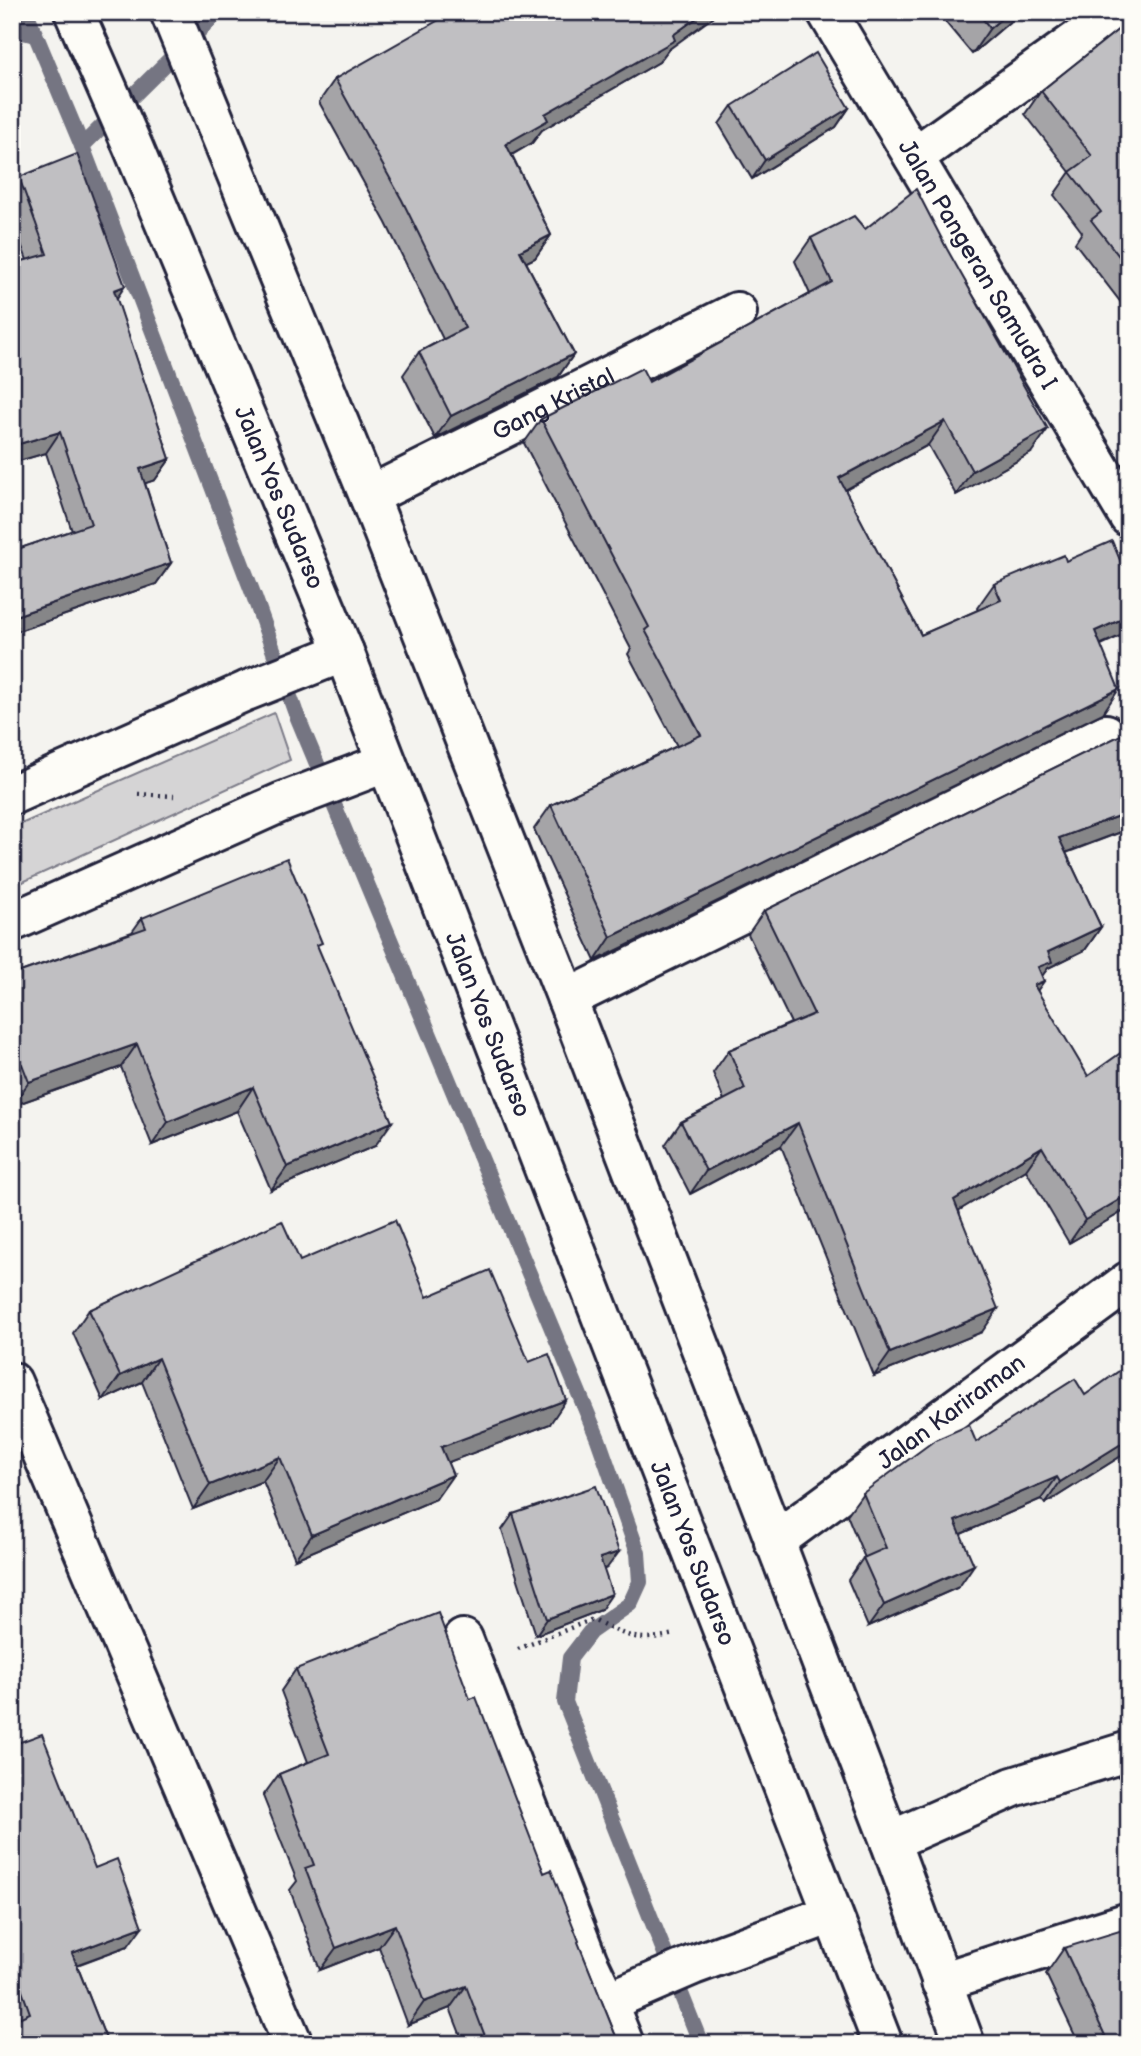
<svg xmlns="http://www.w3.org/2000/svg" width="1141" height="2056" font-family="'Balsamiq Sans',sans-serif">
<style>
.green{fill:#d5d4d5;stroke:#7c7b88;stroke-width:2}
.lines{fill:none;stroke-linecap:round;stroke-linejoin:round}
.stream{stroke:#757582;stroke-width:16}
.minor-casing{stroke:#22223b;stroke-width:44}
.major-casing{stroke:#22223b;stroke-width:44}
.path{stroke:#22223b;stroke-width:4.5;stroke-dasharray:2 5;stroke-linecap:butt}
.minor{stroke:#fdfcf7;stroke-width:38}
.major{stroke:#fdfcf7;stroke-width:38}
.wall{fill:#a5a4a7;stroke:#22223b;stroke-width:2}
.shaded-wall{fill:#868688;stroke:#22223b;stroke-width:2}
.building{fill:#c0bfc2;stroke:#22223b;stroke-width:2}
.labels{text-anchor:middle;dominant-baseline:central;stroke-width:5;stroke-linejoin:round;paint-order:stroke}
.street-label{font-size:24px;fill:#22223b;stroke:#fdfcf7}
</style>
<rect width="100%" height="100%" fill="#f4f3ef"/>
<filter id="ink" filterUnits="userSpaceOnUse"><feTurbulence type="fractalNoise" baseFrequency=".0143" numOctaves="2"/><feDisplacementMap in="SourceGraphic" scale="14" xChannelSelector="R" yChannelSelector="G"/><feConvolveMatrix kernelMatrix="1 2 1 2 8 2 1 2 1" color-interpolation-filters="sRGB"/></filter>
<g filter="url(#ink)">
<path class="green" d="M 274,713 L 290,760 L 12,887 L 12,828 Z"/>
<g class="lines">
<g class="stream">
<path d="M 26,12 L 82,146 L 254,596 L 295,711 L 598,1439 L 638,1553 L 640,1582 L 630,1604 L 590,1632 L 570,1658 L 565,1702 L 701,2044"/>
<path d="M 12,29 L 35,35"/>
<path d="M 82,146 L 218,12"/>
</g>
<g class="minor-casing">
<g id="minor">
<path id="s1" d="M 827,12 L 1129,517"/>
<path d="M 914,157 L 1117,12"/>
<path id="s2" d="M 369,496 L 737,312"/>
<path d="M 12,795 L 246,691 L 344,652"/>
<path d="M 12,922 L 280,803 L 385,763"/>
<path d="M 567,999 L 1106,734"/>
<path d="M 12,1382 L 293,2044"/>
<path id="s3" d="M 774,1542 L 1129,1281"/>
<path d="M 463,1639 L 588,1962 L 607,2002 L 624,2044"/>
<path d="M 890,1841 L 1013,1787 L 1129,1751"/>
<path d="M 941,1982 L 1129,1922"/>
<path d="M 607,2002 L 693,1965 L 832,1914"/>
</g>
</g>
<g class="major-casing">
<g id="major">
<path id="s4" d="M 74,12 L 133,147 L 344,652 L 883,2044"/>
<path d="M 170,12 L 369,496 L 567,999 L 890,1841 L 965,2044"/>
</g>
</g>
<g class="path">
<path d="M 138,794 L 174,796"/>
<path d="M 518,1649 L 593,1619 C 626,1636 636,1643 674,1634"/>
</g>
<use href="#minor" class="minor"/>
<use href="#major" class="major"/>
</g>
<g class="wall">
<path d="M 937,12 L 1021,12 L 972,54 Z"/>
<path d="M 1129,21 L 1129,313 L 1075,243 L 1082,232 L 1054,195 L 1070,172 L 1025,114 L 1041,91 Z"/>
<path d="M 668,50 L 659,62 L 542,130 L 532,143 L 512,155 L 551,235 L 535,258 L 526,262 L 574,354 L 558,377 L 435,438 L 403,375 L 419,352 L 443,339 L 386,223 L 319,102 L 335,79 Z"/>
<path d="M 732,106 L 849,108 L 836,127 L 752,179 L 719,124 Z"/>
<path d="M 19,177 L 116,298 L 170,459 L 155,480 L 145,483 L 171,563 L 156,584 L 12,633 L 12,551 L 72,531 L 46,453 L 12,463 L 12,264 L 27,260 L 12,220 L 12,186 Z"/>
<path d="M 811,238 L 1031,453 L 956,495 L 928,445 L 845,490 L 921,635 L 978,610 L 977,608 L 994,584 L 1066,561 L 1129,581 L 1129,629 L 1125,634 L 1101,645 L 1103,713 L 595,961 L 534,829 L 551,805 L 677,746 L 628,654 L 631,649 L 524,443 L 541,419 L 649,382 L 810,294 L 795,261 Z"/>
<path d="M 1129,731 L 1129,829 L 1066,853 L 1101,927 L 1085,950 L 1048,968 L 1042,976 L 1044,981 L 1037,990 L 1129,1208 L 1069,1243 L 1026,1170 L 959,1210 L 982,1332 L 874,1376 L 781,1146 L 690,1194 L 665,1145 L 681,1122 L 724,1100 L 713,1073 L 729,1050 L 791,1023 L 748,934 L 764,911 Z"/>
<path d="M 142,918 L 318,949 L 375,1146 L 271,1190 L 237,1111 L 152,1145 L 121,1067 L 12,1106 L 12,975 L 132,932 Z"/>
<path d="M 300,1261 L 427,1297 L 529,1362 L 550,1424 L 448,1462 L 436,1499 L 295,1559 L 263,1481 L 193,1509 L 142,1382 L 103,1400 L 73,1333 L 89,1310 Z"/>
<path d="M 1085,1395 L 1129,1451 L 1045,1504 L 1041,1499 L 961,1534 L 959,1587 L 868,1627 L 848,1580 L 863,1558 L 865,1558 L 847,1515 L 863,1493 L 976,1442 Z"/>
<path d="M 513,1514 L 607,1568 L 604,1569 L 601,1610 L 536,1635 L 502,1530 Z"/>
<path d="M 296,1669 L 470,1699 L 544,1873 L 578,1943 L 619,2044 L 464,2044 L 450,2008 L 408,2025 L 379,1947 L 320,1970 L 290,1890 L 297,1881 L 263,1796 L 279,1774 L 308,1762 L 281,1691 Z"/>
<path d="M 12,1745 L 95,1868 L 128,1946 L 77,1965 L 108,2044 L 12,2044 Z"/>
<path d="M 1064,1948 L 1129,2044 L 1079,2044 L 1046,1974 Z"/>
</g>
<g class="shaded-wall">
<path d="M 705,12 L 720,12 L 668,50 L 659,62 L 542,130 L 532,143 L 490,167 L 506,144 L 545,114 L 673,35 Z"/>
<path d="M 1009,12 L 1021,12 L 972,54 L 990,28 Z"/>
<path d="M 849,108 L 836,127 L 752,179 L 765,160 Z"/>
<path d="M 551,235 L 535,258 L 504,273 L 520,251 Z"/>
<path d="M 125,286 L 111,307 L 114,290 Z"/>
<path d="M 574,354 L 558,377 L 435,438 L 451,416 Z"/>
<path d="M 945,421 L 928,445 L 823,502 L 839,478 Z"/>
<path d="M 1048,429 L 1031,453 L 956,495 L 972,471 Z"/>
<path d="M 60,432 L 46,453 L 12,463 L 12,446 Z"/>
<path d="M 170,459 L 155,480 L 126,490 L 140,469 Z"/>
<path d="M 171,563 L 156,584 L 12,633 L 12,617 Z"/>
<path d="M 1129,616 L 1129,629 L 1125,634 L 1078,654 L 1095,631 Z"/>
<path d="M 1119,689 L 1103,713 L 595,961 L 611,937 Z"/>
<path d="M 1129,812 L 1129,829 L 1043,861 L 1059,838 Z"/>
<path d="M 1101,927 L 1085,950 L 1048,968 L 1036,984 L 1044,981 L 1028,1004 L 1022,990 L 1048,952 Z"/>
<path d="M 137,1044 L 121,1067 L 12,1106 L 29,1082 Z"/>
<path d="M 22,1064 L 12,1079 L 12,1068 Z"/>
<path d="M 253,1087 L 237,1111 L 152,1145 L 168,1122 Z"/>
<path d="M 392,1122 L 375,1146 L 271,1190 L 287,1167 Z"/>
<path d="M 798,1123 L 781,1146 L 690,1194 L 706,1171 Z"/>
<path d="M 1042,1147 L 1026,1170 L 938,1223 L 954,1200 Z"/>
<path d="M 1129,1194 L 1129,1208 L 1069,1243 L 1085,1220 Z"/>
<path d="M 998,1309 L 982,1332 L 874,1376 L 890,1353 Z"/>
<path d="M 158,1358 L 142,1382 L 103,1400 L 120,1376 Z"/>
<path d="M 566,1400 L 550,1424 L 425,1471 L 441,1447 Z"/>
<path d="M 1129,1439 L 1129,1451 L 1045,1504 L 1060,1482 Z"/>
<path d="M 280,1457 L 263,1481 L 193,1509 L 210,1485 Z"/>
<path d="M 453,1475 L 436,1499 L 295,1559 L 312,1535 Z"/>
<path d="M 1057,1477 L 1041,1499 L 940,1543 L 955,1521 Z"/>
<path d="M 619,1552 L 607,1568 L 589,1574 L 600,1558 Z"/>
<path d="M 974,1565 L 959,1587 L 868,1627 L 884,1605 Z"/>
<path d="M 612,1594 L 601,1610 L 536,1635 L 547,1619 Z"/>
<path d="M 395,1925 L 379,1947 L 320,1970 L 336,1948 Z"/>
<path d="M 142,1927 L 128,1946 L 59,1971 L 72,1953 Z"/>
<path d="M 466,1986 L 450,2008 L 408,2025 L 424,2002 Z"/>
</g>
<g class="building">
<path d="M 453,12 L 705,12 L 673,35 L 675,40 L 545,114 L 548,120 L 506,144 L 551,235 L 520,251 L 574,354 L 451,416 L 419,352 L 465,328 L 402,200 L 335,79 Z"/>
<path d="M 977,12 L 1009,12 L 990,28 Z"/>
<path d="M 1129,21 L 1129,269 L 1091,220 L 1101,212 L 1070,172 L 1092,156 L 1041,91 Z"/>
<path d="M 816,53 L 849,108 L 765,160 L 732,106 Z"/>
<path d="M 77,154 L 125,286 L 114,290 L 170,459 L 140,469 L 171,563 L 12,617 L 12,551 L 91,524 L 60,432 L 12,446 L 12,264 L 47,254 L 19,177 Z"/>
<path d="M 916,189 L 947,249 L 1048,429 L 972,471 L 945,421 L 839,478 L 921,635 L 1001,600 L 994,584 L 1064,555 L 1066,561 L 1112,541 L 1129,581 L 1129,616 L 1095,631 L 1119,689 L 611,937 L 551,805 L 701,735 L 645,630 L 649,627 L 541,419 L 642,368 L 649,382 L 832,282 L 811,238 L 854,216 L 865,229 Z"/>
<path d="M 1129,731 L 1129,812 L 1059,838 L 1101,927 L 1048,952 L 1052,962 L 1038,967 L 1044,981 L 1034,985 L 1088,1076 L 1129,1047 L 1129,1194 L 1085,1220 L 1042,1147 L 954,1200 L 998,1309 L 890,1353 L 798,1123 L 706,1171 L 681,1122 L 745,1089 L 729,1050 L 814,1014 L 764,911 Z"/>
<path d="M 287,858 L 322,943 L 317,945 L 392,1122 L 287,1167 L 253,1087 L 168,1122 L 137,1044 L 29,1082 L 22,1064 L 12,1068 L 12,975 L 146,928 L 142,918 Z"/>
<path d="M 395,1220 L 427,1297 L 490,1270 L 529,1362 L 549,1354 L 566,1400 L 441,1447 L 453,1475 L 312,1535 L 280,1457 L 210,1485 L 158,1358 L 120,1376 L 89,1310 L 282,1221 L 300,1261 Z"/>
<path d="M 1129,1364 L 1129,1439 L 1060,1482 L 1057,1477 L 955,1521 L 974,1565 L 884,1605 L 863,1558 L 886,1548 L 863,1493 L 935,1440 L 969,1425 L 976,1442 L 1075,1379 L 1085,1395 Z"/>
<path d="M 596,1486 L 619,1552 L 600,1558 L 612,1594 L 547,1619 L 513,1514 Z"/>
<path d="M 438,1613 L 470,1699 L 476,1697 L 544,1873 L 551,1870 L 579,1941 L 578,1942 L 619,2044 L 488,2044 L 466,1986 L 424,2002 L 395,1925 L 336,1948 L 305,1868 L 314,1865 L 279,1774 L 329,1754 L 296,1669 Z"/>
<path d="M 42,1734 L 95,1868 L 117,1859 L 142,1927 L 72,1953 L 108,2044 L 23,2044 L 14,2020 L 30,2013 L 12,1963 L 12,1745 Z"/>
<path d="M 1129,1928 L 1129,2044 L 1109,2044 L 1064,1948 Z"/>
</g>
</g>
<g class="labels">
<g class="street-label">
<text stroke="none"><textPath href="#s1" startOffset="294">Jalan Pangeran Samudra I</textPath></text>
<text stroke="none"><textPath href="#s2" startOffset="206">Gang Kristal</textPath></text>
<text stroke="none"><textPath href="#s4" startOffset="527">Jalan Yos Sudarso</textPath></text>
<text stroke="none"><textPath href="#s4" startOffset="1094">Jalan Yos Sudarso</textPath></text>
<text stroke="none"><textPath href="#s3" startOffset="220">Jalan Kariraman</textPath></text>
<text stroke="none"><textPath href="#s4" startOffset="1661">Jalan Yos Sudarso</textPath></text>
</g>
</g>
<rect width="1141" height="2056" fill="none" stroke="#fdfcf7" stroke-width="42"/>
<rect x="21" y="21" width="1099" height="2014" fill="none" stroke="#22223b" stroke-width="2.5" filter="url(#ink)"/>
</svg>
